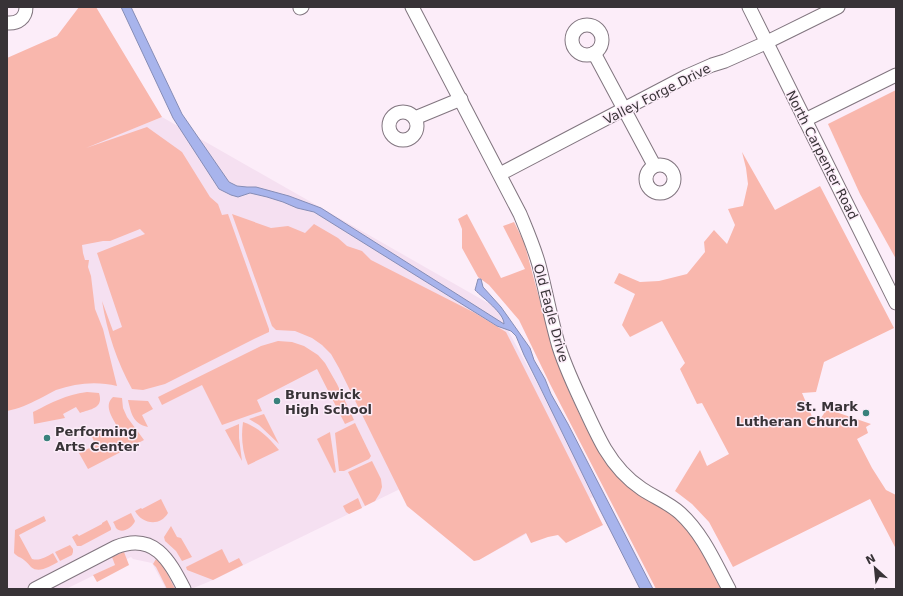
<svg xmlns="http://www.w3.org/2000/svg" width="903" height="596" font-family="'DejaVu Sans',sans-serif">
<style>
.built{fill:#f5e0f1}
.green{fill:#f9b7ad}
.water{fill:#a8b4ec;stroke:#868db6}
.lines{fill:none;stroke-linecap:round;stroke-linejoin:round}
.minor-casing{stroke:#81757f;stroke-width:15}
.minor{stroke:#fff;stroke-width:13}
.poi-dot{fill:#39817c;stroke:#fcedf9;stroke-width:1.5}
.labels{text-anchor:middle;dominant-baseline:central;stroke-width:3;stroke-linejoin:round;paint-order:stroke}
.street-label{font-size:13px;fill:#383337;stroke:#fcedf9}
.poi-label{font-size:13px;font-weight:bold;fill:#383337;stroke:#fcedf9;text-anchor:start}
</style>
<rect width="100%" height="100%" fill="#fcedf9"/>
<path class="built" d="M 162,117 L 495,307 L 598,494 L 479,560 L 400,489 L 213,580 L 191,589 L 166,589 L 152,563 L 133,559 L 131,557 L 66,589 L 7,589 L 7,179 Z"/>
<g class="green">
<path d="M 79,7 L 96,7 L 162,117 L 86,148 L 147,127 L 182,152 L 210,197 L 218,204 L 222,215 L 228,214 L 269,329 L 269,332 L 254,339 L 165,384 L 143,390 L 132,389 C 117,362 107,332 102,301 L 113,331 L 122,327 L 97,253 L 145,234 L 140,229 L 110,241 L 103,241 L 82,245 L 83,253 L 85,260 L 89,260 L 88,267 L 91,276 L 95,309 L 103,329 L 117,386 C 97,381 76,383 56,390 C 50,393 45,396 39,399 C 29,404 18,409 7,411 L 7,58 L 57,36 Z"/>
<path d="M 896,90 L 896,259 L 860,194 L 828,124 Z"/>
<path d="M 742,152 L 775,210 L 820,186 L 894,328 L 824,362 L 816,392 L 802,393 L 814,421 L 821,418 L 827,409 L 871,424 L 866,427 L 868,433 L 857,439 L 872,468 L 886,490 L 896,495 L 896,549 L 870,499 L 733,567 L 709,522 L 692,504 L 675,491 L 700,450 L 707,466 L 729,454 L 702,403 L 697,404 L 680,369 L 685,363 L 662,321 L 630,337 L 622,325 L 635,294 L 614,283 L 619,273 L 640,282 L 659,281 L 687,274 L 705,252 L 704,242 L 714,230 L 727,244 L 735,225 L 728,209 L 743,206 L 748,184 L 746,168 Z"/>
<path d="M 232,214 L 271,228 L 288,226 L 305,233 L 314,224 L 338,238 L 347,246 L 362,251 L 371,260 L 475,313 L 506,332 L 603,525 L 566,543 L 558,535 L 548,537 L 531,543 L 526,533 L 479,560 L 474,561 L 407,506 L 339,368 L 331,354 L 322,345 L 312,338 L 295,331 L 276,330 L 272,326 Z"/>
<path d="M 467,214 L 501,278 L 525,269 L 503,226 L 514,222 L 524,242 L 555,357 L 570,394 L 586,428 L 606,463 L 624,483 L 649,499 L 667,508 L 696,538 L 722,589 L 656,589 L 550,384 L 519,320 L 489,285 L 478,277 L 462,248 L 462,229 L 458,219 Z"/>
<path d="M 278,341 L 292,342 L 304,346 L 318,355 L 325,363 L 337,384 L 354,420 L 345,424 L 317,369 L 257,400 L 262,411 L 222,425 L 202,385 L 162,405 L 158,397 L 261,346 Z"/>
<path d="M 87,392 L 99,393 C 104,409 90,409 80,413 L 76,407 L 63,414 L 65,418 L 34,424 L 33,412 C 53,402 65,395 87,392 Z"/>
<path d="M 113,397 L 122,398 L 123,408 L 127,417 L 144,440 L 88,469 L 79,453 L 96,445 L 92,437 L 106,430 L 109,433 L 118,428 C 113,418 103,406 113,397 Z"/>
<path d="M 128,400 L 148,401 L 153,409 L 142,415 L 148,427 C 133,424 131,413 128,400 Z"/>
<path d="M 264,414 L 279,444 L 259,425 L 249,419 Z"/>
<path d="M 243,422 C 258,427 269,438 279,450 L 248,465 C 242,451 241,436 243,422 Z"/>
<path d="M 355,423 L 371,456 L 369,459 L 344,471 L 339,471 L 335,433 Z"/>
<path d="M 239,424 L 239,438 L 242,461 L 225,430 Z"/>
<path d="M 330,432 L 336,472 L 334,473 L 317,439 Z"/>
<path d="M 372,461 L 381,479 L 382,487 L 380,493 L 375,501 L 365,506 L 348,472 Z"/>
<path d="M 358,498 L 362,508 L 349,514 L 346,512 L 343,506 Z"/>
<path d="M 161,499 L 168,513 C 160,527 142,524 135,511 L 141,508 L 142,509 Z"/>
<path d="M 131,513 L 135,521 C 133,527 122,535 116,528 C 116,528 114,523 113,522 Z"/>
<path d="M 44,516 L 46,521 L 19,535 L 32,559 C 40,561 46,557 53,553 L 58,562 C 50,566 39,574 31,567 C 29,565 27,562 24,560 C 21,557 17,557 14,553 L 15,530 Z"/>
<path d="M 107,520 L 111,528 L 111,530 L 81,546 L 77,546 L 72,537 L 77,534 L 79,536 L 102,524 L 102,523 Z"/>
<path d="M 171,526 L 177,537 L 181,538 L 192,557 L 182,561 L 176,551 L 165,541 L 164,537 Z"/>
<path d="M 70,545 L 73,549 L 73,552 L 72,555 L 60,561 L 55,552 Z"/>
<path d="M 222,549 L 229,563 L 239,558 L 243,565 L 213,580 L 187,570 L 186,567 Z"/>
<path d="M 124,552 L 129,565 L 97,582 L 93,575 L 115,565 L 112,557 Z"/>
<path d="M 156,559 L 164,567 L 175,589 L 167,589 L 156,567 L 153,564 Z"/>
</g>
<path class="water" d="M 121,7 L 131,7 L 182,114 L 229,182 L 237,186 L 247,187 L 256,187 L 289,196 L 321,208 L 504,324 C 504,313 483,298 475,290 L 478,279 L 481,279 L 483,287 L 501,307 L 530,348 L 534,360 L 545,379 L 551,394 L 568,424 L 586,459 L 653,589 L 640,589 L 600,510 L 539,385 L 524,355 L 516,336 L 511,331 L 497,326 L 314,212 L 297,208 L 283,202 L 267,197 L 250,193 L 238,197 L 231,195 L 219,189 L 173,118 Z"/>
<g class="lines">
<g class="minor-casing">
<g id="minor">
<path d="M 412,7 L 520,214 C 527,231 534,247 539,265 C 546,292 551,320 559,347 C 566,369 576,390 586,411 C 592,424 598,437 605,449 C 614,464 627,479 642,489 C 654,497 669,503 680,513 C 703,534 715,563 729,589"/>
<path d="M 749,7 L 896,303"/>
<path d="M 300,8 L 302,7"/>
<path d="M 7,23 C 18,24 26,18 26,7"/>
<circle cx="587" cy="40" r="15"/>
<path d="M 594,53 L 654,165"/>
<circle cx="403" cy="126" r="14"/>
<path d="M 415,118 L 461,99"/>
<path d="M 805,120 L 896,75"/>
<circle cx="660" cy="179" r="14"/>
<path d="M 500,174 L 687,76 L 712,65 L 725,61 L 761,45 L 838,7"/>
<path d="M 35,589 L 116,547 C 154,532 169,560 184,589"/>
</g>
</g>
<use href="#minor" class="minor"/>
</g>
<g class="poi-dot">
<circle cx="277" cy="401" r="4"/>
<circle cx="866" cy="413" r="4"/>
<circle cx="47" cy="438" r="4"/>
</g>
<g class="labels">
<g class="street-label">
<text transform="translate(657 94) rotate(-27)">Valley Forge Drive</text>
<text transform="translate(822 155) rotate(63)">North Carpenter Road</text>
<text transform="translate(551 313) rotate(75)">Old Eagle Drive</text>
</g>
<g class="poi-label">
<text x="285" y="394">Brunswick<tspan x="285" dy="15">High School</tspan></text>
<text x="858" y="406" text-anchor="end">St. Mark<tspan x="858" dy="15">Lutheran Church</tspan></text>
<text x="55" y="431">Performing<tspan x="55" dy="15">Arts Center</tspan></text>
</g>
</g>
<rect width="903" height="596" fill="none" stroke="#383337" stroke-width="16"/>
<g transform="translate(875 568) rotate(333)" stroke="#fcedf9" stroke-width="3" paint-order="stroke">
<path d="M0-3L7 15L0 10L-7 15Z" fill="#383337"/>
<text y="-6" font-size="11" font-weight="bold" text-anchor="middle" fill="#383337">N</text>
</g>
</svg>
